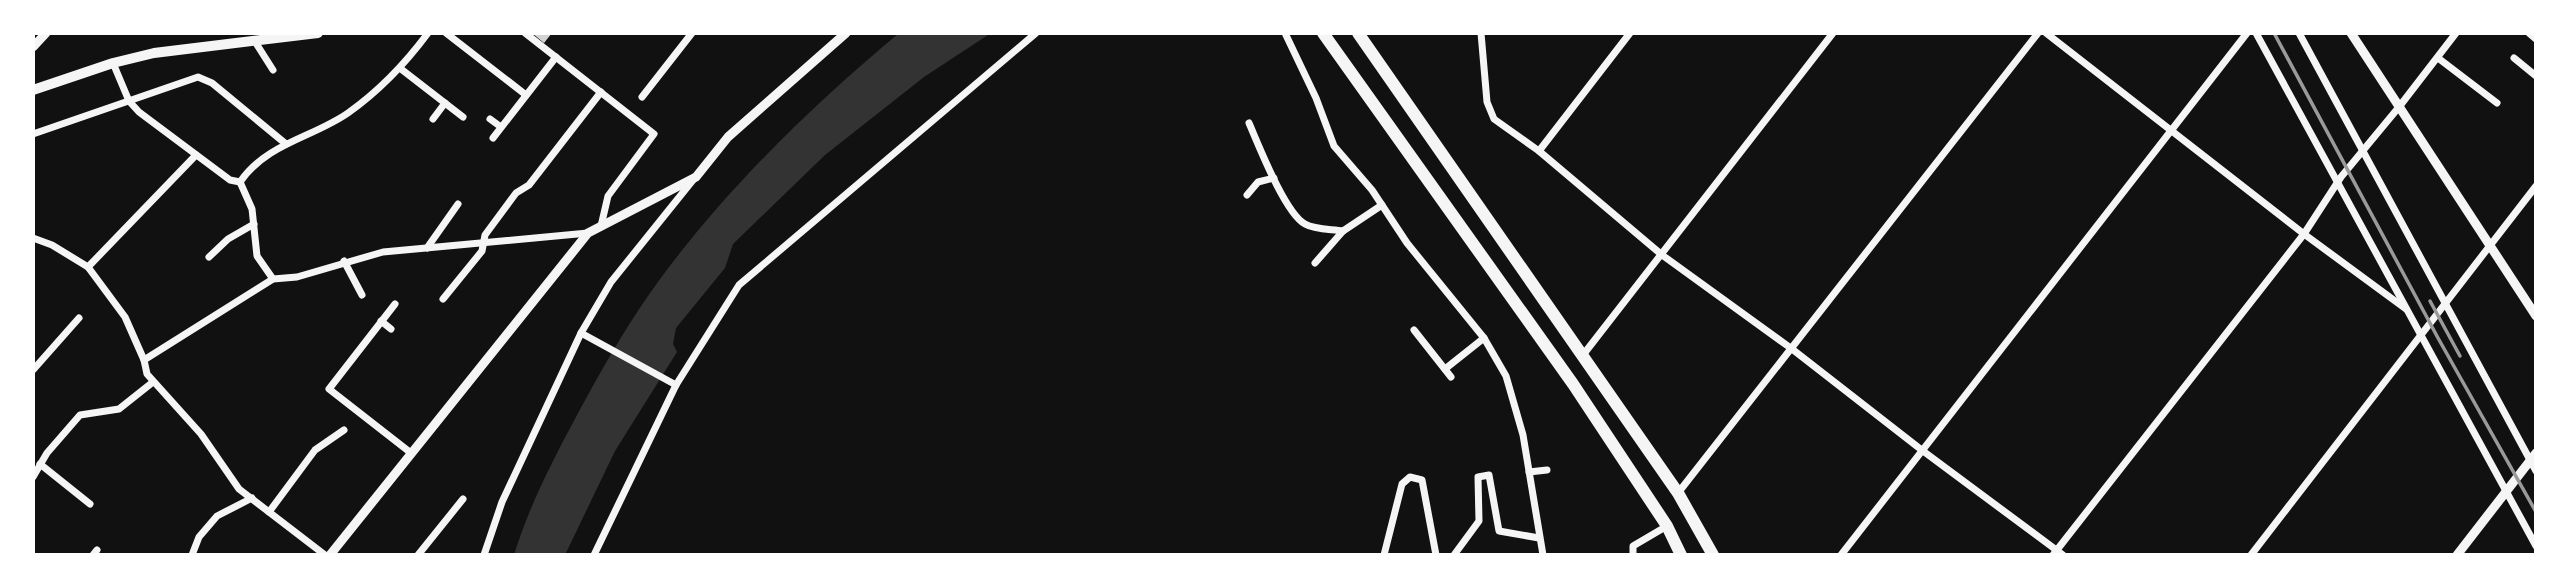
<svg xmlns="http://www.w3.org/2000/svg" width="2569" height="588" font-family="Montserrat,sans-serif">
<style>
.water{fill:#333}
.building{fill:#d3d3d3}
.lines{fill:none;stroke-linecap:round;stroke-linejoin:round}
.minor{stroke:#f5f5f5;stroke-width:7}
.tertiary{stroke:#f5f5f5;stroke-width:9}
.secondary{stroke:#f5f5f5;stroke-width:10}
.trunk{stroke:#f5f5f5;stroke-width:12}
.rail{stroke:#9a9a9a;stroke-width:3.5}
</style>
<rect width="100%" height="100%" fill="#111"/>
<path class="water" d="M 899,33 L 991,33 L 924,77 L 825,155 L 733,244 L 725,268 L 676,328 L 673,344 L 677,352 L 615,451 L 565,555 L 514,555 C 529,506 553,460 577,415 C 603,367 630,319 663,275 C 730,185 813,105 899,33 Z"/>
<path class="building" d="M 532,33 L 552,33 L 544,43 Z"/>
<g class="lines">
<g class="minor">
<path d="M 446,33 L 526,95"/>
<path d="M 525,33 L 654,134 L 608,196 L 601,226"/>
<path d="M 1285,33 L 1316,98 L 1334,146 L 1372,190 L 1407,243 L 1484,338 L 1506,376 L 1523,435 L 1543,555"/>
<path d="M 1481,33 L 1487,102 L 1494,119 L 1539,151 L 1662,255 L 1792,349 L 1923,451 L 2063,555"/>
<path d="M 2046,33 L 2304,234 L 2406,309"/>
<path d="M 2256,33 L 2536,546"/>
<path d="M 2299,33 L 2536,471"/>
<path d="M 2529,33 L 2536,39"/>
<path d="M 254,40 L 273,70"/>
<path d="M 2438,58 L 2497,103"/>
<path d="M 2514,58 L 2536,76"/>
<path d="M 113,63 L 129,101 L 139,112 L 230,180 L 240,182"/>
<path d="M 401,69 L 463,117"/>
<path d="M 642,97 L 692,33"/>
<path d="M 433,119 L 445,103"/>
<path d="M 490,119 L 501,127"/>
<path d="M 1249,123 C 1259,146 1285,213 1305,224 C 1315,230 1333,229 1343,231 L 1382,205"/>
<path d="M 33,134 L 198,77 L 212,83 L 286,144"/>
<path d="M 493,138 L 556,57"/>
<path d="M 1539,151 L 1630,33"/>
<path d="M 240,182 C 267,143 312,138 348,113 C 379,91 405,64 428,33"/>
<path d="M 240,182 L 252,209 L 257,256 L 273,279"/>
<path d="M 1247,195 L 1258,182 L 1274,178"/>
<path d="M 33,238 L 52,245 L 88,267 L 125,317 L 144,360 L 147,374 L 201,434 L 239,489 L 325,555"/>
<path d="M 427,248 L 458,204"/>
<path d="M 209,257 L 228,239 L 254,224"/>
<path d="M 344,261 L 362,295"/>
<path d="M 1315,263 L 1343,231"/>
<path d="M 88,267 L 196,155"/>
<path d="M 443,299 L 482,251 L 485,235 L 516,193 L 529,185 L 601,92"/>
<path d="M 395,304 L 329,389 L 411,453"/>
<path d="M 381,321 L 391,329"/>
<path d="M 1414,330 L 1451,377"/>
<path d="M 581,333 L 676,385"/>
<path d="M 1583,355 L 1833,33"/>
<path d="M 144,360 L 273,279 L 297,277 L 383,252 L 588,233"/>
<path d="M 1445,369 L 1484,338"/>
<path d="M 33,370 L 79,318"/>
<path d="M 40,464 L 90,504"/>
<path d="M 1529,472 L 1547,470"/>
<path d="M 33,477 L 47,453 L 80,415 L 119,409 L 153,382"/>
<path d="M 1678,493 L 2038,33"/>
<path d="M 269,512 L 315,450 L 344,430"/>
<path d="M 93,555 L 97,550"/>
<path d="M 192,555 L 199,537 L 217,516 L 252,498"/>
<path d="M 418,555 L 463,499"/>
<path d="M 484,555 L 502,502 L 581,333 L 611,282 L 693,180"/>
<path d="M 594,555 L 676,385 L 739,285 L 1036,33"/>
<path d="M 1384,555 L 1402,484 L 1410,477 L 1422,480 L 1436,555"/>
<path d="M 1454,555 L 1479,521 L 1478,477 L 1489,475 L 1499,531 L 1539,538"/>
<path d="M 1633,555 L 1633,546 L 1667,526"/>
<path d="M 1841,555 L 2247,33"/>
<path d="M 2053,555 L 2304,234 L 2341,177 L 2399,107 L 2456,33"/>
<path d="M 2251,555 L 2536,186"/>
</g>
<g class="tertiary">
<path d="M 2351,33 L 2536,316"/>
<path d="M 33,47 L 46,33"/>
<path d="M 330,555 L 588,233 L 696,177 L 728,137 L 846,33"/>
<path d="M 2457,555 L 2536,453"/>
</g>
<path class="secondary" d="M 33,90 L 113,63 L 154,53 L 318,33"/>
<g class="trunk">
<path d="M 1323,33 L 1573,384 L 1667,526 L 1681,555"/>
<path d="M 1358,33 L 1678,493 L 1713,555"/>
</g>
<g class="rail">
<path d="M 2274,33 L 2438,338 L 2536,512"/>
<path d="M 2430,301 L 2460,356"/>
</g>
</g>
<rect width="2569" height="588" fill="none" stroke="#ffffff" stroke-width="70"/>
</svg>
